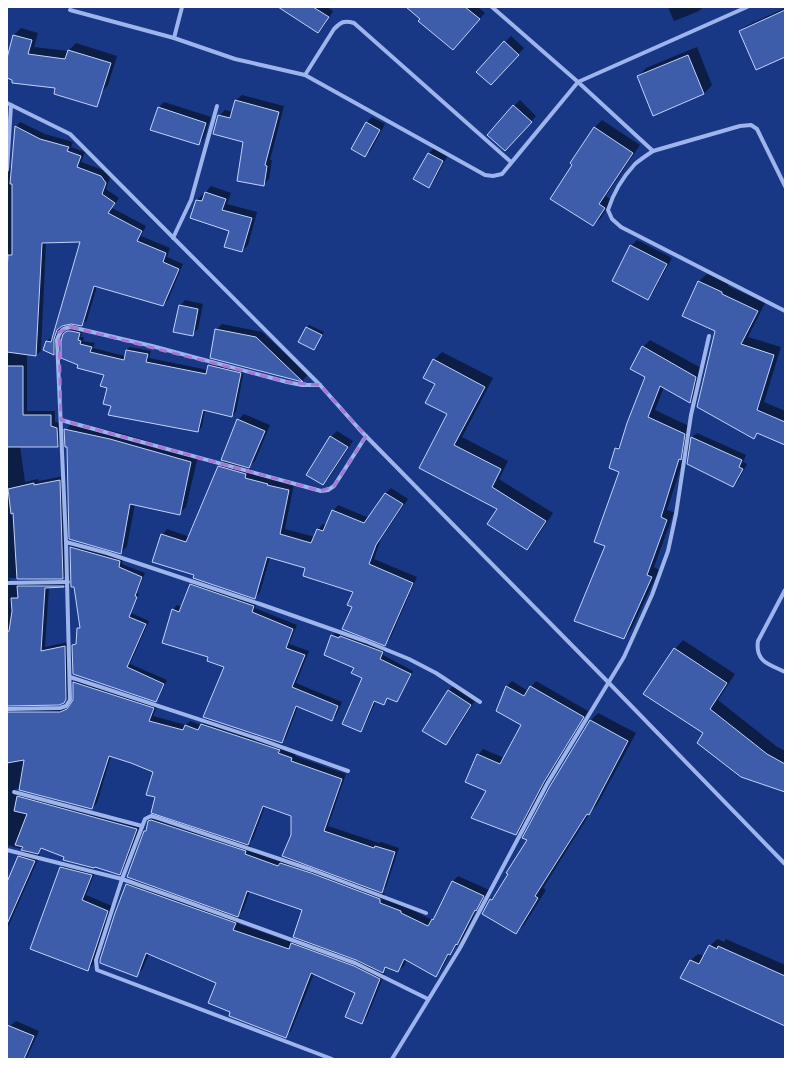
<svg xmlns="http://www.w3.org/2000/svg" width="792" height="1066" font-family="Inter,sans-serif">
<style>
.shadow{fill:#0007;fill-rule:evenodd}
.building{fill:#3d5dab;stroke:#c2d3f9}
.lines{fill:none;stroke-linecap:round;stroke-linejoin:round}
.street{stroke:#9db5ec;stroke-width:4}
.marked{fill:none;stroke:#a976d5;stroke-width:3;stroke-dasharray:8 5;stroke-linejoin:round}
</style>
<rect width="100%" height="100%" fill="#183784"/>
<g class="shadow">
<path d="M 279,7 L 327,7 L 333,11 L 324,26 L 318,32 Z"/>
<path d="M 407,7 L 478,7 L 485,13 L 458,43 L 421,19 Z"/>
<path d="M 668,7 L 703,7 L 699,11 L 674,21 Z"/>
<path d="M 785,8 L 785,56 L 740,31 L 746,26 Z"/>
<path d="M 21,28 L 38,33 L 34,47 L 68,51 L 76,43 L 117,56 L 108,85 L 101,93 L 13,79 L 7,77 L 7,57 L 14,35 Z"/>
<path d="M 511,36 L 524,48 L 497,78 L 477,72 Z"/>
<path d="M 697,47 L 712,85 L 704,94 L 638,77 L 646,68 Z"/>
<path d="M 242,95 L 284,106 L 270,160 L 272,160 L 269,179 L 263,185 L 244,141 L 219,116 L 225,110 L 233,112 L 236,100 Z"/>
<path d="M 520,100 L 536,116 L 511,144 L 514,106 Z"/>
<path d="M 164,102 L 211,117 L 204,138 L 199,144 L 158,108 Z"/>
<path d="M 372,117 L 385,124 L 371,150 L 365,156 L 367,122 Z"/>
<path d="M 602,120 L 640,145 L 606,196 L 612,200 L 601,218 L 593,225 L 574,164 L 594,128 Z"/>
<path d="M 20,122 L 45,134 L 73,142 L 71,147 L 85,152 L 81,162 L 106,171 L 110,178 L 106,189 L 119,198 L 112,208 L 146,226 L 141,236 L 170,248 L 167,257 L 183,264 L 168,300 L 163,305 L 97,286 L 87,320 L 82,325 L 70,323 L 62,325 L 58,334 L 58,349 L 54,354 L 47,341 L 52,337 L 53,337 L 81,240 L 46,242 L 41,351 L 36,355 L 27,354 L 27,411 L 55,411 L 55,422 L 62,423 L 63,441 L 58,446 L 20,446 L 25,482 L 38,479 L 39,481 L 64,476 L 68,573 L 63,578 L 8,578 L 12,582 L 68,581 L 63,586 L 49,587 L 45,647 L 69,642 L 68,697 L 63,702 L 8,705 L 9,706 L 12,708 L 66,707 L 71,705 L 74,701 L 74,682 L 79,678 L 158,704 L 153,716 L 186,725 L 190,721 L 201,725 L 206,719 L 284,745 L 282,749 L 296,754 L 295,756 L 346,774 L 328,826 L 379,843 L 381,842 L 399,848 L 386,887 L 381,892 L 385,894 L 385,898 L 406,906 L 406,907 L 432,920 L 436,916 L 453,881 L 458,876 L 489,890 L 481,904 L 478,907 L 463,938 L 450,954 L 441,970 L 436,975 L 407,959 L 404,966 L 398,971 L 388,967 L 382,972 L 385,973 L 367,1017 L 362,1023 L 356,992 L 314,974 L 291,1031 L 285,1036 L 232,1012 L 217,982 L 149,954 L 142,970 L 136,975 L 127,885 L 133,878 L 145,831 L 147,829 L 149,822 L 159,814 L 154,771 L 111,756 L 97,803 L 92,808 L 15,788 L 18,791 L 141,824 L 124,869 L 120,874 L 43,848 L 37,854 L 40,855 L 7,929 L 7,884 L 19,857 L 26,850 L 7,845 L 7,143 L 8,165 L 9,168 L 12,169 L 13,148 L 15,146 L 16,127 ZM 265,806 L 292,815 L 292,836 L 287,857 L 284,860 L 250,849 L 251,846 L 247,845 L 253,839 ZM 250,891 L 304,909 L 298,937 L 293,943 L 239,924 L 241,918 L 237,916 L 243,910 Z"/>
<path d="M 434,148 L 448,155 L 434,181 L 429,187 L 428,154 Z"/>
<path d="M 211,186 L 231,193 L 227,204 L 257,212 L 248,245 L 242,251 L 230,230 L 197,200 L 203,194 L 205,195 L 206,192 Z"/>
<path d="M 637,240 L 672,258 L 653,293 L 648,299 L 631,246 Z"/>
<path d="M 707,274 L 729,284 L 728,286 L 765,303 L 748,337 L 781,347 L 764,402 L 785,411 L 785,444 L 759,432 L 753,438 L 716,330 L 684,316 L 699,281 Z"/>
<path d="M 185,300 L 203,304 L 198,329 L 192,335 L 180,306 Z"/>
<path d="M 222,324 L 262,332 L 308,375 L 303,380 L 211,357 L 216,330 Z"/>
<path d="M 309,325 L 324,332 L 314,349 L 307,327 Z"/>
<path d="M 71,328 L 83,329 L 81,337 L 84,337 L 83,341 L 95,343 L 93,348 L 125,356 L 126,350 L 130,347 L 151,351 L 149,358 L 208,370 L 209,365 L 213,362 L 244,370 L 236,412 L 232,416 L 205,410 L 202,427 L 198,431 L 112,405 L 105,374 L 79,364 L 64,335 Z"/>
<path d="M 650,340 L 703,369 L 697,395 L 690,402 L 664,387 L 655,410 L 691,427 L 688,452 L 685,454 L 667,510 L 674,512 L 654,567 L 659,570 L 631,630 L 624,638 L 606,546 L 621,471 L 616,449 L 622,443 L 646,377 L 643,347 Z"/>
<path d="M 442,352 L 493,378 L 462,437 L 508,461 L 499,479 L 553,513 L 535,540 L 527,548 L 498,509 L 420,468 L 449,414 L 436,384 L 434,360 Z"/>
<path d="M 244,414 L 270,425 L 255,461 L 247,468 L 251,469 L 249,473 L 272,479 L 272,480 L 294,484 L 285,529 L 315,537 L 318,529 L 323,524 L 327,525 L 333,511 L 338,505 L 369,518 L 386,493 L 391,488 L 408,499 L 381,539 L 374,559 L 417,577 L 390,639 L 385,644 L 354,592 L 307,567 L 270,557 L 260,592 L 255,598 L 196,574 L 162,535 L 167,529 L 190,537 L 219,467 L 225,460 L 238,420 Z"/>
<path d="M 72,423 L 117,432 L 198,456 L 186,507 L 179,514 L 135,504 L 127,546 L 121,553 L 68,446 L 66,430 Z"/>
<path d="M 337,431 L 353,441 L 329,478 L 323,484 L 331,437 Z"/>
<path d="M 697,433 L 746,455 L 743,462 L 747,464 L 738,481 L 733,486 L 688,463 L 692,437 Z"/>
<path d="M 74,544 L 123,558 L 122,564 L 145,573 L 137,593 L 139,594 L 131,613 L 149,621 L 130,664 L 167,680 L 159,697 L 156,700 L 73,645 L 77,642 L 78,629 L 81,625 L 75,586 L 72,586 L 71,547 Z"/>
<path d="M 196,581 L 257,601 L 255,608 L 297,625 L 289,644 L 309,651 L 296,683 L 342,702 L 336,716 L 332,720 L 298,706 L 286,738 L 282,742 L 226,666 L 210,656 L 173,610 L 177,605 L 182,607 L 191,585 Z"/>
<path d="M 336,632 L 386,649 L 383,655 L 413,671 L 400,697 L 397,701 L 388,698 L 384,704 L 376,701 L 364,727 L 361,731 L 364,677 L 332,636 Z"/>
<path d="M 683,640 L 735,674 L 718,700 L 776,746 L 785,751 L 785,791 L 705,733 L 675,649 Z"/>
<path d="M 512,681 L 528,691 L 536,681 L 588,711 L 549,776 L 521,829 L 516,834 L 488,791 L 478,755 L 483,749 L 504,758 L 522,725 L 497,710 L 507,686 Z"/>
<path d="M 454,685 L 476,699 L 452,738 L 446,744 L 448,691 Z"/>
<path d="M 598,713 L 636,733 L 597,805 L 592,810 L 543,888 L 546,890 L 524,925 L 516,933 L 483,914 L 491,899 L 498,892 L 528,839 L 590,721 Z"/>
<path d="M 66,863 L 96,870 L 86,895 L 112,906 L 93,965 L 88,969 L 61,868 Z"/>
<path d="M 717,939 L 724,942 L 726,939 L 785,965 L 785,1019 L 690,961 L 698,954 L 704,956 L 710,946 Z"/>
<path d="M 16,1021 L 39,1031 L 26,1059 L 7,1059 L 7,1034 L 10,1026 Z"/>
</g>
<g class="building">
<path d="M 278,7 L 313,7 L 329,17 L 318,33 Z"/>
<path d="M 406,7 L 465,7 L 480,19 L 453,50 L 418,21 L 420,19 Z"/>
<path d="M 785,10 L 785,57 L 756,70 L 739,31 Z"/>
<path d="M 13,35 L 32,40 L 28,54 L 65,59 L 68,50 L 111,63 L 97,107 L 54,94 L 55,88 L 12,83 L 12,80 L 7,78 L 7,58 Z"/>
<path d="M 504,41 L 519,55 L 491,85 L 476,72 Z"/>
<path d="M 688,55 L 704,94 L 653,116 L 637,76 Z"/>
<path d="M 235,100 L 279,112 L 265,165 L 267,166 L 264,186 L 237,181 L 243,142 L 213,134 L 218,115 L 230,118 Z"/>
<path d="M 513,105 L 532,122 L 505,151 L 487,135 Z"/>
<path d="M 158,107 L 206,123 L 199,145 L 150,130 Z"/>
<path d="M 366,122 L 380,130 L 365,157 L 351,149 Z"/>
<path d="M 15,126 L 40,139 L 69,147 L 67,151 L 81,156 L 77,167 L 101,176 L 106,183 L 102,194 L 115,203 L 108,213 L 142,231 L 137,241 L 166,253 L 163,262 L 179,269 L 163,306 L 94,286 L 82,326 L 71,324 L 62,326 L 57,330 L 54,339 L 54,355 L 43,350 L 46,341 L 51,342 L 80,242 L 42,243 L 36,356 L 7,352 L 7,270 L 8,255 L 12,255 L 12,184 L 10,184 Z"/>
<path d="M 594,127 L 633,153 L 599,204 L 605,208 L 593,226 L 550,199 L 572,165 L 570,163 Z"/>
<path d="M 428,153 L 443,161 L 429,188 L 413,179 Z"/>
<path d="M 205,192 L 226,199 L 222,210 L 252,218 L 242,252 L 224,247 L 229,231 L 190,218 L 196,200 L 202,201 Z"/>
<path d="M 630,245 L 667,264 L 648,300 L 612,281 Z"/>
<path d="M 698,281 L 722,292 L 722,294 L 758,311 L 741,344 L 774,355 L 757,410 L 785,422 L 785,445 L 757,433 L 754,439 L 697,407 L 715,331 L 682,316 Z"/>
<path d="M 179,305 L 198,309 L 193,336 L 173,332 Z"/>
<path d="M 306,327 L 322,335 L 314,350 L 298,342 Z"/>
<path d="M 215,329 L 256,337 L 303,382 L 210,358 Z"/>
<path d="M 67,331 L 71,331 L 80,333 L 78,340 L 81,341 L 80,344 L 92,347 L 90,352 L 124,360 L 126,350 L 148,354 L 146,362 L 206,374 L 208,365 L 241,373 L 232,417 L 203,410 L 198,432 L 108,415 L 111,406 L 103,404 L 107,388 L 100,386 L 104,375 L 77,368 L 78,365 L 61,358 L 61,341 L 63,334 Z"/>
<path d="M 642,346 L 696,377 L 690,403 L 660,386 L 648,417 L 685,434 L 681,460 L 679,459 L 661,517 L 667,520 L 647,575 L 652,577 L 624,639 L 574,621 L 605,546 L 594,542 L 619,472 L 609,468 L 615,448 L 619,449 L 627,423 L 645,377 L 630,369 Z"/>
<path d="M 433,359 L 485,387 L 454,445 L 501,469 L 492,487 L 546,521 L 527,550 L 487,524 L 497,509 L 419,468 L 447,414 L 425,403 L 435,384 L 423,378 Z"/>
<path d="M 7,366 L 23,366 L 23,415 L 51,415 L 51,426 L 57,428 L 58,447 L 7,447 Z"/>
<path d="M 237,419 L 265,431 L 249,468 L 221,460 Z"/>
<path d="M 64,429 L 110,439 L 191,462 L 180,515 L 130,504 L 121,554 L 69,539 L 67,447 L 65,447 Z"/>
<path d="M 330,436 L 348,447 L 323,485 L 306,475 Z"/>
<path d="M 691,437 L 742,460 L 739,467 L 743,469 L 733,487 L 687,464 Z"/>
<path d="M 218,466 L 246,474 L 245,478 L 268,484 L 267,485 L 289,490 L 280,534 L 311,543 L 317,529 L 323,531 L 332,510 L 364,523 L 385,493 L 403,504 L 376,545 L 369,564 L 413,583 L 385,646 L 342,629 L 352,607 L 347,605 L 353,592 L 303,576 L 305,568 L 267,557 L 255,599 L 193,578 L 194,575 L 152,562 L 161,534 L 186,542 Z"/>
<path d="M 60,480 L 63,579 L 17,579 L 13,513 L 11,514 L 8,489 L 34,483 L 34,485 Z"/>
<path d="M 70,547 L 120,561 L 119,567 L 142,577 L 135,596 L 137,597 L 129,617 L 146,624 L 127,667 L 164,684 L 156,702 L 73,674 L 72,645 L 76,644 L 77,628 L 80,628 L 74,587 L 71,587 Z"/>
<path d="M 190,584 L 254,606 L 252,612 L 293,629 L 286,648 L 305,655 L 292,687 L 338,706 L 332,721 L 296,706 L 282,743 L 203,717 L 224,667 L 207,661 L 208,657 L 162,643 L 172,609 L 179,612 Z"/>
<path d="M 17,586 L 64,586 L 64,587 L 45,588 L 41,651 L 65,646 L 66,699 L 64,703 L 59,705 L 7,706 L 7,632 L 9,631 L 12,611 L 11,598 L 18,598 Z"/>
<path d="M 331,635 L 339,638 L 340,636 L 383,652 L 380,659 L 411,674 L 397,702 L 387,698 L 384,705 L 374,701 L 361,732 L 342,724 L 362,678 L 351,673 L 354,668 L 324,655 Z"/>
<path d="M 674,648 L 727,683 L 710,709 L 767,754 L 785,764 L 785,792 L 741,777 L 697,743 L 703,733 L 643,694 Z"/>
<path d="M 73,682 L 154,708 L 149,721 L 183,730 L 185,725 L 198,730 L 201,724 L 280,750 L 278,753 L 292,758 L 291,761 L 342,779 L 324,831 L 374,848 L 375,846 L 395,852 L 382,893 L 282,856 L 291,835 L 291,816 L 263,806 L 248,845 L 151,813 L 155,797 L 146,795 L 153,772 L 131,763 L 109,756 L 92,809 L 19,790 L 24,760 L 7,763 L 7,712 L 60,712 L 67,709 L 73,700 Z"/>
<path d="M 506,686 L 524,696 L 530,686 L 584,717 L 544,782 L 516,835 L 471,818 L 486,791 L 465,782 L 477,754 L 500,764 L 521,725 L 496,711 Z"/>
<path d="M 448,690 L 471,705 L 446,745 L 422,731 Z"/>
<path d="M 590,720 L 628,741 L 589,815 L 587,814 L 535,896 L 538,898 L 516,934 L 482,914 L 490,899 L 492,900 L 508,874 L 506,873 L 527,840 L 522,838 L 550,786 Z"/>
<path d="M 17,796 L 137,829 L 120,875 L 95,867 L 94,868 L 63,860 L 64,857 L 41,848 L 38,854 L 21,850 L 23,847 L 15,845 L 27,814 L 14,811 Z"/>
<path d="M 151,820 L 246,851 L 245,854 L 278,866 L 280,863 L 311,873 L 380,899 L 380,903 L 401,911 L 401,913 L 428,926 L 432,919 L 433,920 L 452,881 L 484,896 L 476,911 L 475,910 L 457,945 L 456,944 L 450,955 L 448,954 L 436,977 L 404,959 L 398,972 L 385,967 L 383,973 L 356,960 L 293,937 L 302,910 L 247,891 L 238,917 L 127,877 L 144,831 L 146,831 L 148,821 Z"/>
<path d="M 18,856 L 35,861 L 7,924 L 7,882 Z"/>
<path d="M 60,867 L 92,875 L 82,900 L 108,911 L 88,971 L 30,949 Z"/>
<path d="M 126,884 L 236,923 L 233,930 L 289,949 L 291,943 L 354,966 L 380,979 L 362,1024 L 345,1017 L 355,993 L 311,973 L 286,1038 L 229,1016 L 230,1012 L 208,1003 L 216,983 L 146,953 L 137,977 L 100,963 L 100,960 L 115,913 Z"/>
<path d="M 709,945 L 717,949 L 718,946 L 785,976 L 785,1026 L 680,978 L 690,960 L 699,964 Z"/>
<path d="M 7,1025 L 34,1036 L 24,1059 L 7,1059 Z"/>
</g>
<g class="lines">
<g class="street">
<path d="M 492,7 L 578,82 L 653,151 C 647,155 641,159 635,164 C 623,177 613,194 608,210 L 612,219 L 621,227 L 785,311"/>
<path d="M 70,10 L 174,38 L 182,7"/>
<path d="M 174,38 L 235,59 L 305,75 L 485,175 L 493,176 L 502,174 L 578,82 L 747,7"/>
<path d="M 305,75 L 334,29 C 341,22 344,20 354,23 L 511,162"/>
<path d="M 7,103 L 70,134 L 320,385 L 360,430 L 608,682 L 785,864"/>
<path d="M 653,151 L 740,126 L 751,125 L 757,129 L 785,186"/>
<path d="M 7,170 L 11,105"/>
<path d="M 173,238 L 191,200 L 217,106"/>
<path d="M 61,420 L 321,491 L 328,490 L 334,486 L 366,436"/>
<path d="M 66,542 L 107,553 L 260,604 L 365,641 L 409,659 L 436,673 L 480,702"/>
<path d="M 7,583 L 68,582"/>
<path d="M 785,590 L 758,641 C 755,662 769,664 785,672"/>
<path d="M 70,677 L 259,739 L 348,771"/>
<path d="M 7,709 L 60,708 L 66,706 L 70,700 L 66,542 L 57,340 C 60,331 62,328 71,327 L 152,346 L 287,382 L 302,385 L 320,385"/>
<path d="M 14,792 L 142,826"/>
<path d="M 7,850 L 122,879 L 182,900 L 355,963 L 428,999"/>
<path d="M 332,1059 L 97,970 L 96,960 L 122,879 L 145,819 L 151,816 L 158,818 L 312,870 L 426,913"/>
<path d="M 392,1059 L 460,948 L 547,784 L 624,657 L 652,595 L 668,551 L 676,514 L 691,415 L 709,336"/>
</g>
</g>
<path class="marked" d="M 71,327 L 287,382 L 320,385 L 366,436 L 334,486 L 321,491 L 61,420 L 59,332 Z"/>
<rect width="792" height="1066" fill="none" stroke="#ffffff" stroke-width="16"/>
</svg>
